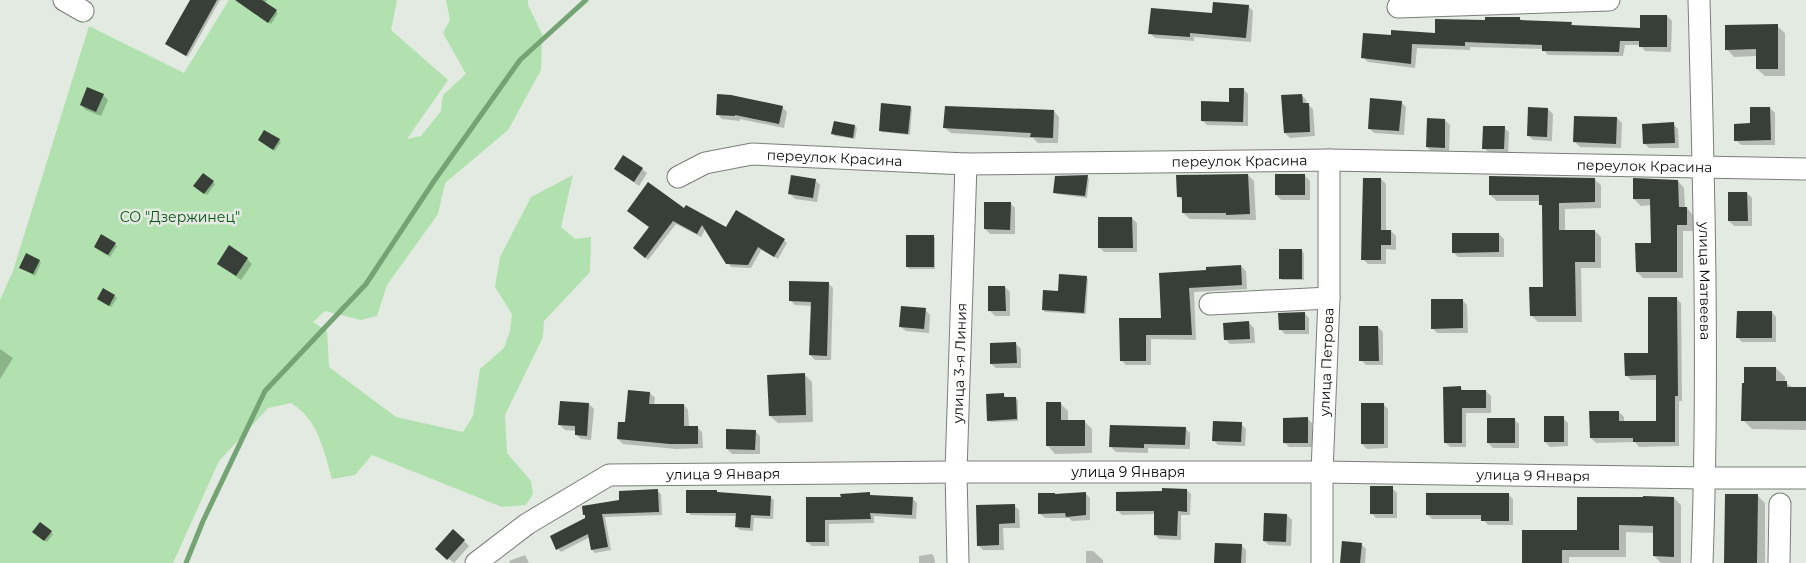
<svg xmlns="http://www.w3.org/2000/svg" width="1806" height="563" font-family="Montserrat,sans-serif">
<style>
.green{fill:#b0e1ae}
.shadow{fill:#0003}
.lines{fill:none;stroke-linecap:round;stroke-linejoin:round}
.stream{stroke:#74a473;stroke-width:5}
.building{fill:#383e38}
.minor-casing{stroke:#797f78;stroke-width:23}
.minor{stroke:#fff;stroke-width:21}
.labels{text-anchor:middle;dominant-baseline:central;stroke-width:5;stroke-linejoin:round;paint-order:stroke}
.street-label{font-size:14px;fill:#0b0e0b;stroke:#e3eae2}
.park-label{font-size:14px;fill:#0a5312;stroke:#e3eae2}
</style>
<rect width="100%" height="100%" fill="#e3eae2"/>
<path class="green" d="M 229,0 L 397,0 L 391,30 L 448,80 L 407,139 L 421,136 L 441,111 L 443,95 L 466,74 L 443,33 L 450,20 L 446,0 L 528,0 L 528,5 L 542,34 L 541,70 L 508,130 L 445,183 L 438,214 L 387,285 L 377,316 L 361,320 L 325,311 L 313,322 L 327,331 L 329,367 L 396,417 L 463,432 L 473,416 L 480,369 L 504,348 L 510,331 L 512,314 L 495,287 L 500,257 L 531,197 L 573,175 L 561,227 L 575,239 L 591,237 L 590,272 L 544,321 L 543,337 L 505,415 L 507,453 L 531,481 L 533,494 L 526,505 L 502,507 L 372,455 L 355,475 L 332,479 C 324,451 318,419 291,403 L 268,408 L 219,461 L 173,563 L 0,563 L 0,300 L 13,271 L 89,26 L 184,73 Z"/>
<g class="shadow">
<path d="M 192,0 L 220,0 L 188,57 L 169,46 Z"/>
<path d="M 246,0 L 267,0 L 265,4 L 278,13 L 271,24 L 246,6 Z"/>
<path d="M 1248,6 L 1253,11 L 1251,42 L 1194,37 L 1194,41 L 1155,38 L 1150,33 L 1213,14 Z"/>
<path d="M 1667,16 L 1672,21 L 1671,52 L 1645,51 L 1640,45 L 1625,45 L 1623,56 L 1548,55 L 1543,49 L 1470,47 L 1470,50 L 1417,48 L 1415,68 L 1368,62 L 1363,57 L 1392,36 L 1436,34 L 1486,22 L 1519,18 L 1523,21 L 1571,23 L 1574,26 L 1641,29 Z"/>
<path d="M 1777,26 L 1785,33 L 1785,76 L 1765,76 L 1757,69 L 1757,56 L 1734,57 L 1727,49 Z"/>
<path d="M 1243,89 L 1248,94 L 1248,126 L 1207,125 L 1202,120 L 1230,103 Z"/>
<path d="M 103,95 L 108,100 L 101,116 L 86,110 L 81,105 Z"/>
<path d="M 1302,95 L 1306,100 L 1307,104 L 1313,109 L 1315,136 L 1290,138 L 1285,133 Z"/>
<path d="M 1401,102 L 1406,107 L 1404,135 L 1374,133 L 1369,128 Z"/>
<path d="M 782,107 L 787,112 L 784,128 L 740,119 L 740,121 L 722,119 L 717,114 Z"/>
<path d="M 910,107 L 912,109 L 910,135 L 882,132 L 880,130 Z"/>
<path d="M 1770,108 L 1775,113 L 1775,145 L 1741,145 L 1736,140 Z"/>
<path d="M 1548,109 L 1553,114 L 1552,141 L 1533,140 L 1528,135 Z"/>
<path d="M 1054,111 L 1059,117 L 1058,143 L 1038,143 L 1033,138 L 951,133 L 945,128 Z"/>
<path d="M 1617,118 L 1622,123 L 1621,148 L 1580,147 L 1575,142 Z"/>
<path d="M 1445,120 L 1450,125 L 1449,152 L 1432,152 L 1427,147 Z"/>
<path d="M 1673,124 L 1678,129 L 1679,148 L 1649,148 L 1644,143 Z"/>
<path d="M 855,126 L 857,128 L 855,139 L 835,136 L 833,134 Z"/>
<path d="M 1504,128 L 1509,132 L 1508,154 L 1489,153 L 1484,148 Z"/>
<path d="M 279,140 L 281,142 L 275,151 L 262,142 Z"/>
<path d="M 615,169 L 642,169 L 647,173 L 639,186 Z"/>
<path d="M 203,174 L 215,184 L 207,195 L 197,188 Z"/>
<path d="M 1248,175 L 1254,181 L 1256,220 L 1190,219 L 1183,213 L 1183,201 L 1178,196 Z"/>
<path d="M 1087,176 L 1089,179 L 1087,198 L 1057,194 L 1054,192 Z"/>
<path d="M 1305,176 L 1310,181 L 1310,200 L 1281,200 L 1276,195 Z"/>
<path d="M 1381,179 L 1386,184 L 1386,231 L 1391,231 L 1396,236 L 1396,250 L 1386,249 L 1386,264 L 1368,264 L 1363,259 Z"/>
<path d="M 1594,179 L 1601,185 L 1601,208 L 1565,209 L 1565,231 L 1595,231 L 1601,237 L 1601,268 L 1581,268 L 1582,322 L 1538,322 L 1531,315 L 1544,288 L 1543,207 L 1540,204 L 1540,201 L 1497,201 L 1490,195 Z"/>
<path d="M 815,180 L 820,185 L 817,202 L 795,199 L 790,194 Z"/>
<path d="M 1678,181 L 1684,188 L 1685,208 L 1687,208 L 1693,215 L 1694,231 L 1683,231 L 1683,278 L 1643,278 L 1637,272 L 1652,245 L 1652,205 L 1641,206 L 1634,199 Z"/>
<path d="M 1747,193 L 1752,198 L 1752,226 L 1734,226 L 1729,221 Z"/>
<path d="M 1010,203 L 1015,208 L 1015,234 L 990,234 L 985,229 Z"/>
<path d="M 685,210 L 727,229 L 784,240 L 787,243 L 778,259 L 761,250 L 751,268 L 731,267 L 706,228 L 701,237 L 676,224 L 648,260 L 638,252 L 650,227 Z"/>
<path d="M 1132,218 L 1137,223 L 1137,252 L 1104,252 L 1099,247 Z"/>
<path d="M 1499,234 L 1504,239 L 1504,257 L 1458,257 L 1453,252 Z"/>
<path d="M 933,236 L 935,238 L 935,269 L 910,269 L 907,267 Z"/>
<path d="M 115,244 L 117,246 L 110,257 L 97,249 Z"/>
<path d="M 1302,251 L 1304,253 L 1304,280 L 1282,280 L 1280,278 Z"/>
<path d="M 247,259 L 252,264 L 241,280 L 218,263 Z"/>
<path d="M 39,261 L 41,263 L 35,276 L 21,268 Z"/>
<path d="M 1241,266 L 1246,271 L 1247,289 L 1194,292 L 1196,340 L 1151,339 L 1151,365 L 1126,365 L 1121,360 L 1121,319 L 1163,319 L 1160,274 L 1207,271 Z"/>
<path d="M 1086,277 L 1088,279 L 1086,314 L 1045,312 L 1043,310 L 1059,292 Z"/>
<path d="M 828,283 L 833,288 L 831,360 L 815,360 L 810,355 L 812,306 L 795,305 L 790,300 Z"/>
<path d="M 1005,287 L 1010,292 L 1010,316 L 995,316 L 990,311 Z"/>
<path d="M 115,296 L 117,298 L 111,307 L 101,301 Z"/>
<path d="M 1676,298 L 1681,303 L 1682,401 L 1679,401 L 1679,446 L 1639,447 L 1635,442 L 1596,443 L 1591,438 L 1619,412 L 1624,417 L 1624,422 L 1657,422 L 1657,380 L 1631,380 L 1626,375 L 1649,354 Z"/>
<path d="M 1462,300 L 1467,305 L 1468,333 L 1437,333 L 1432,328 Z"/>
<path d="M 925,310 L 930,315 L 929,333 L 906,331 L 901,327 Z"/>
<path d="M 1772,312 L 1776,317 L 1776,342 L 1742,342 L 1737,337 Z"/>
<path d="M 1304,313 L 1309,318 L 1309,334 L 1285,334 L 1280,329 Z"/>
<path d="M 1249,323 L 1254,328 L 1255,343 L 1230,344 L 1225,339 Z"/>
<path d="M 1378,327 L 1383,332 L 1383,365 L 1366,365 L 1361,360 Z"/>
<path d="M 1016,344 L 1021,349 L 1021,368 L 996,368 L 991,364 Z"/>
<path d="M 0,349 L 13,358 L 0,379 Z"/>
<path d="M 1776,368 L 1785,377 L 1785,382 L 1793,388 L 1806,388 L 1806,430 L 1752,429 L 1743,420 Z"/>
<path d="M 804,374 L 812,382 L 813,422 L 778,423 L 770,416 Z"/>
<path d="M 1461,388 L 1464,391 L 1486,391 L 1491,396 L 1491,413 L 1466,413 L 1466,447 L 1450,447 L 1445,442 Z"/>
<path d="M 650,393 L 655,398 L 654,405 L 684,405 L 688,410 L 689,427 L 697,427 L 702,432 L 703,448 L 676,449 L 623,444 L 618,439 L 626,424 Z"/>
<path d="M 1004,395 L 1006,398 L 1015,398 L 1018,400 L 1018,421 L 991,422 L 988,420 Z"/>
<path d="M 1060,403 L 1068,411 L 1068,422 L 1084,421 L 1092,429 L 1092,453 L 1055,454 L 1048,446 Z"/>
<path d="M 589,404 L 594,409 L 591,440 L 581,439 L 576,434 L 576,431 L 565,430 L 560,425 Z"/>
<path d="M 1383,404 L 1388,409 L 1388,448 L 1367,449 L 1362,444 Z"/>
<path d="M 1307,418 L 1312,423 L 1313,447 L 1289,447 L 1284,442 Z"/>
<path d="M 1563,418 L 1568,423 L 1568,446 L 1550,447 L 1545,442 Z"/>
<path d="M 1514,419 L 1519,424 L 1519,448 L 1493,448 L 1488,443 Z"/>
<path d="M 1241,424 L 1246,429 L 1245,446 L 1218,445 L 1213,440 Z"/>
<path d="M 1185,428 L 1190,433 L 1190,449 L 1148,448 L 1148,453 L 1116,452 L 1111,447 Z"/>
<path d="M 755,431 L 760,436 L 760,454 L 732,454 L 727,449 Z"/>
<path d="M 1392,488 L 1397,493 L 1397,518 L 1376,518 L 1371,513 Z"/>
<path d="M 1187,490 L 1191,494 L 1190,515 L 1181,515 L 1181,540 L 1159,539 L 1155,535 L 1155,514 L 1122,515 L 1118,511 Z"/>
<path d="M 657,491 L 661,494 L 662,515 L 605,517 L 611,550 L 595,553 L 592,550 L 590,537 L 561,552 L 558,549 L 587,519 L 584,514 L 620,501 Z"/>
<path d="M 717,492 L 719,494 L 770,497 L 774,500 L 773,519 L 754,518 L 753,531 L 740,530 L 736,527 L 737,516 L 691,515 L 688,512 Z"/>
<path d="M 1085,493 L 1090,498 L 1090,520 L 1072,521 L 1069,518 L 1045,518 L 1040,514 L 1055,494 Z"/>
<path d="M 869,494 L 871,496 L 912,498 L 917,503 L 916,519 L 874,516 L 874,523 L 829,524 L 829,546 L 812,546 L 807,542 L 842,499 Z"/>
<path d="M 1508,494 L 1513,499 L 1513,525 L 1488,525 L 1483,519 L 1432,519 L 1427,514 Z"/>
<path d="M 1758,496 L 1765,503 L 1765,563 L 1725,563 Z"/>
<path d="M 1674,498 L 1681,505 L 1681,563 L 1661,563 L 1654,556 L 1654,533 L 1626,532 L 1626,557 L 1569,557 L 1569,563 L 1524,563 L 1578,531 Z"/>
<path d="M 1014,505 L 1019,510 L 1020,528 L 1003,528 L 1004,550 L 983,550 L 978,545 Z"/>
<path d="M 1287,515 L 1292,520 L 1291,546 L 1269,545 L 1264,541 Z"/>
<path d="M 51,532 L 53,534 L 47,542 L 36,534 Z"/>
<path d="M 464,541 L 469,546 L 454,563 L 442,554 Z"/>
<path d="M 1361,544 L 1366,549 L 1365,563 L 1341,563 Z"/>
<path d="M 1241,545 L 1246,550 L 1246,563 L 1216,563 Z"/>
<path d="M 1086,551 L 1093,551 L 1103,560 L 1103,563 L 1086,563 Z"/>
<path d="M 932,554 L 934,557 L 935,563 L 919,563 L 919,556 Z"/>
<path d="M 525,555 L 529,563 L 510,563 L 509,561 Z"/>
</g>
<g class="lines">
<path class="stream" d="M 186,563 L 203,521 L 265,391 L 366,284 L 434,181 L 520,60 L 586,0"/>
</g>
<g class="building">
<path d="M 190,0 L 217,0 L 186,56 L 165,44 Z"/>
<path d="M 235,0 L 262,0 L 277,10 L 268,23 Z"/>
<path d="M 1213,2 L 1249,5 L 1246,38 L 1190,33 L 1190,37 L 1148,34 L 1151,8 L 1212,13 Z"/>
<path d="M 1640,15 L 1667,15 L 1667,47 L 1639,47 L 1639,41 L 1620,41 L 1619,52 L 1542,51 L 1542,45 L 1465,42 L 1465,46 L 1412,44 L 1411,64 L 1361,58 L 1363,33 L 1391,35 L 1391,30 L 1435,33 L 1435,19 L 1485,20 L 1485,17 L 1520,17 L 1520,20 L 1572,22 L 1571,25 L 1640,28 Z"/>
<path d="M 1778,24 L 1778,69 L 1756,69 L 1756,49 L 1725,50 L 1725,25 Z"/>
<path d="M 87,87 L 104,94 L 96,112 L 80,105 Z"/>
<path d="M 1229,88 L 1244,88 L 1243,122 L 1201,121 L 1201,101 L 1229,102 Z"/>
<path d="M 717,94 L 731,95 L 783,106 L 779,124 L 735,115 L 735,116 L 716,115 Z"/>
<path d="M 1302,94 L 1303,103 L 1309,103 L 1310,132 L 1284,133 L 1281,95 Z"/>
<path d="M 1370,98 L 1402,101 L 1399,131 L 1368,129 Z"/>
<path d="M 881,103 L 911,106 L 908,134 L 879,131 Z"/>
<path d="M 945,106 L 1054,110 L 1053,138 L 1030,137 L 1031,133 L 943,128 Z"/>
<path d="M 1528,107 L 1548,108 L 1547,137 L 1527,136 Z"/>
<path d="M 1750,107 L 1770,107 L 1771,140 L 1734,141 L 1734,124 L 1750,123 Z"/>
<path d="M 1574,116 L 1617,117 L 1616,144 L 1573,142 Z"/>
<path d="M 1427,118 L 1445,119 L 1445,148 L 1426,147 Z"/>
<path d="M 834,121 L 855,125 L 853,138 L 831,134 Z"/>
<path d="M 1674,122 L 1675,143 L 1643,144 L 1642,124 Z"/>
<path d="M 1483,126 L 1505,126 L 1504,149 L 1482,149 Z"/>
<path d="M 264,130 L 280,139 L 273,150 L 258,140 Z"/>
<path d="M 623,155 L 643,168 L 634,182 L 614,169 Z"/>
<path d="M 203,173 L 214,181 L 204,194 L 193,186 Z"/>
<path d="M 1248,174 L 1250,214 L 1226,215 L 1226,213 L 1182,213 L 1182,197 L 1177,197 L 1176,175 Z"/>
<rect x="1275" y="174" width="30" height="21"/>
<path d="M 791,175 L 816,179 L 813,198 L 788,194 Z"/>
<path d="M 1088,175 L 1085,196 L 1053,193 L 1055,176 Z"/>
<path d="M 1489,176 L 1595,178 L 1595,202 L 1559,203 L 1559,230 L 1595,230 L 1595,262 L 1575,262 L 1576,316 L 1530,316 L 1529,287 L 1543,287 L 1542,205 L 1539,205 L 1539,195 L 1489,195 Z"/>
<path d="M 1363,178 L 1381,178 L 1381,230 L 1391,230 L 1391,245 L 1381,245 L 1381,260 L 1361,260 Z"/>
<path d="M 1633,178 L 1678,180 L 1679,207 L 1687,207 L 1687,225 L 1677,225 L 1677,272 L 1636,272 L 1635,243 L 1651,243 L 1650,199 L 1633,199 Z"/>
<path d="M 648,182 L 684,208 L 686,205 L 726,227 L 736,210 L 785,239 L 774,257 L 758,247 L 748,265 L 726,264 L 702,225 L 697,234 L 673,221 L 645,258 L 633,248 L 649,227 L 627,211 Z"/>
<path d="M 1728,192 L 1747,192 L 1748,221 L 1728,221 Z"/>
<path d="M 984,202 L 1011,202 L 1010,230 L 984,229 Z"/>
<path d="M 1098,217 L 1132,217 L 1133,248 L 1098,248 Z"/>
<path d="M 1452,233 L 1499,233 L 1499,252 L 1452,253 Z"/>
<path d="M 101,234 L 116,243 L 108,255 L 94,247 Z"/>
<rect x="906" y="235" width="28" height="32"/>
<path d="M 229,245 L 248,258 L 236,276 L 217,264 Z"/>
<rect x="1279" y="249" width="23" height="30"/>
<path d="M 26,253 L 40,260 L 33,274 L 19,268 Z"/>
<path d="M 1241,265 L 1242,285 L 1189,288 L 1192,335 L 1146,335 L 1146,361 L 1120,361 L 1119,318 L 1161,318 L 1159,273 L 1206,270 L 1206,267 Z"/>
<path d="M 1059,274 L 1087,276 L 1084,313 L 1042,310 L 1043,290 L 1058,291 Z"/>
<path d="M 789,281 L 829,282 L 827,356 L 809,355 L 811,302 L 789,301 Z"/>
<path d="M 988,286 L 1005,286 L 1006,311 L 988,311 Z"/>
<path d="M 103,288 L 115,295 L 109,306 L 97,299 Z"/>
<path d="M 1648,297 L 1677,297 L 1678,396 L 1675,396 L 1675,442 L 1633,442 L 1633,438 L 1590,438 L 1589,411 L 1619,411 L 1619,421 L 1656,421 L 1656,375 L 1625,376 L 1624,353 L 1648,353 Z"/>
<path d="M 1431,299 L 1463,299 L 1463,328 L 1431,329 Z"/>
<path d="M 901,306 L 926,308 L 924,329 L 899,327 Z"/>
<path d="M 1737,311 L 1772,311 L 1772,338 L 1736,338 Z"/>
<path d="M 1305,312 L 1305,330 L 1279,330 L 1278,313 Z"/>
<path d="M 1249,321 L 1250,339 L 1224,340 L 1223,323 Z"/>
<path d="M 1359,326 L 1378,326 L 1379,361 L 1359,361 Z"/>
<path d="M 1016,342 L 1017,363 L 990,364 L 990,343 Z"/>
<path d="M 1744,367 L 1776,367 L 1776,381 L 1787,381 L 1787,387 L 1806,387 L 1806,421 L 1741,421 L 1742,383 L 1744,383 Z"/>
<path d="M 805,373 L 806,415 L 769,416 L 767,375 Z"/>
<path d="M 1461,386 L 1461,390 L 1486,390 L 1486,408 L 1462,408 L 1462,443 L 1444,443 L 1443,387 Z"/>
<path d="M 628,390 L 650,392 L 649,404 L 684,404 L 684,426 L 698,426 L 698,444 L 670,444 L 617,439 L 618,422 L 625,422 Z"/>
<path d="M 1004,393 L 1004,397 L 1016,397 L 1017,419 L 987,421 L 986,394 Z"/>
<path d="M 560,401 L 589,403 L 587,436 L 575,435 L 575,426 L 558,425 Z"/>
<path d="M 1046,402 L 1061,402 L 1061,420 L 1085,420 L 1085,446 L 1046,446 Z"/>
<rect x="1361" y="403" width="23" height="41"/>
<rect x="1544" y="416" width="20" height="26"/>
<path d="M 1308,417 L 1308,443 L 1283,443 L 1283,418 Z"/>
<rect x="1487" y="418" width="28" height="25"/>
<path d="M 1213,421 L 1242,422 L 1241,442 L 1212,441 Z"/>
<path d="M 1110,425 L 1186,427 L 1185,445 L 1144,444 L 1144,448 L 1109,447 Z"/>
<path d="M 726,429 L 756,430 L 755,450 L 726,449 Z"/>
<rect x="1370" y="486" width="23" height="28"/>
<path d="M 1162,488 L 1187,489 L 1187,512 L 1178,511 L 1177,536 L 1154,535 L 1154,511 L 1116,511 L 1116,492 L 1162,491 Z"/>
<path d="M 658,489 L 659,512 L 602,514 L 608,547 L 591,550 L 588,534 L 556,550 L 550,536 L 585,518 L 585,515 L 583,515 L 582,506 L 619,500 L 619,491 Z"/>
<path d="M 686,490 L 717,490 L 717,492 L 771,496 L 770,516 L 751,515 L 750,528 L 735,527 L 736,513 L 686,513 Z"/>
<path d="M 870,492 L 870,495 L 913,497 L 912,515 L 870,513 L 871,519 L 825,520 L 825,542 L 806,542 L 806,497 L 841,497 L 840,494 Z"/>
<path d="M 1086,492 L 1086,515 L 1066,517 L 1065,513 L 1038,514 L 1038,493 L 1055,493 L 1055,494 Z"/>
<path d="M 1426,493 L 1509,493 L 1509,521 L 1481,521 L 1481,515 L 1426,515 Z"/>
<path d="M 1725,494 L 1758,494 L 1757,563 L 1724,563 Z"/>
<path d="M 1643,496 L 1674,497 L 1674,557 L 1653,556 L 1653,526 L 1619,525 L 1619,550 L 1562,550 L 1562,563 L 1522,563 L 1522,530 L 1577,530 L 1577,497 L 1643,497 Z"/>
<path d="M 1015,504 L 1015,523 L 999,524 L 999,545 L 977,546 L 976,505 Z"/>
<path d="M 1264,513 L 1287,514 L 1286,542 L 1263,541 Z"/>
<path d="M 40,522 L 52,531 L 44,541 L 32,532 Z"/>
<path d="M 453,529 L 465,540 L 447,560 L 435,549 Z"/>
<path d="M 1342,541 L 1362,543 L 1360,563 L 1340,563 Z"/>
<path d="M 1215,543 L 1242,544 L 1241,563 L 1214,563 Z"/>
</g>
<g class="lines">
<g class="minor-casing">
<g id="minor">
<path d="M 64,0 L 83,11"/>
<path id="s1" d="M 1699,0 C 1704,187 1709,376 1702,563"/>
<path d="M 1398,7 L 1609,0"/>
<path id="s2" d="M 678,177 L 705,163 L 752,154 L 966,164 L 1329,160 L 1806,169"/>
<path d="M 1210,304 L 1329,298"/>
<path id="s3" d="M 476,563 L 527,524 L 609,475 L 956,472 L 1322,472 L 1705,478 L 1806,478"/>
<path id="s4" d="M 958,563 L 956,472 L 966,164"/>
<path id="s5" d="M 1322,563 L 1322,472 L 1329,298 L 1329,160"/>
<path d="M 1779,563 L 1780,504"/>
</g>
</g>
<use href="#minor" class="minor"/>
</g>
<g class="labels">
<g class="street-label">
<text stroke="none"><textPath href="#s2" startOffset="161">переулок Красина</textPath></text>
<text stroke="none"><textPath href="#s2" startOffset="566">переулок Красина</textPath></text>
<text stroke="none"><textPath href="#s2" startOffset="971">переулок Красина</textPath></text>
<text stroke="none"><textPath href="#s1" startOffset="281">улица Матвеева</textPath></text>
<text stroke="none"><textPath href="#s5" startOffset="201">улица Петрова</textPath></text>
<text stroke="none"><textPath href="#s4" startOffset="200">улица 3-я Линия</textPath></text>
<text stroke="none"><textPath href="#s3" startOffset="679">улица 9 Января</textPath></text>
<text stroke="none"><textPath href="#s3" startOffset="274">улица 9 Января</textPath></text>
<text stroke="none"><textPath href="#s3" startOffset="1084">улица 9 Января</textPath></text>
</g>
<g class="park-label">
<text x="180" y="217">СО "Дзержинец"</text>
</g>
</g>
</svg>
